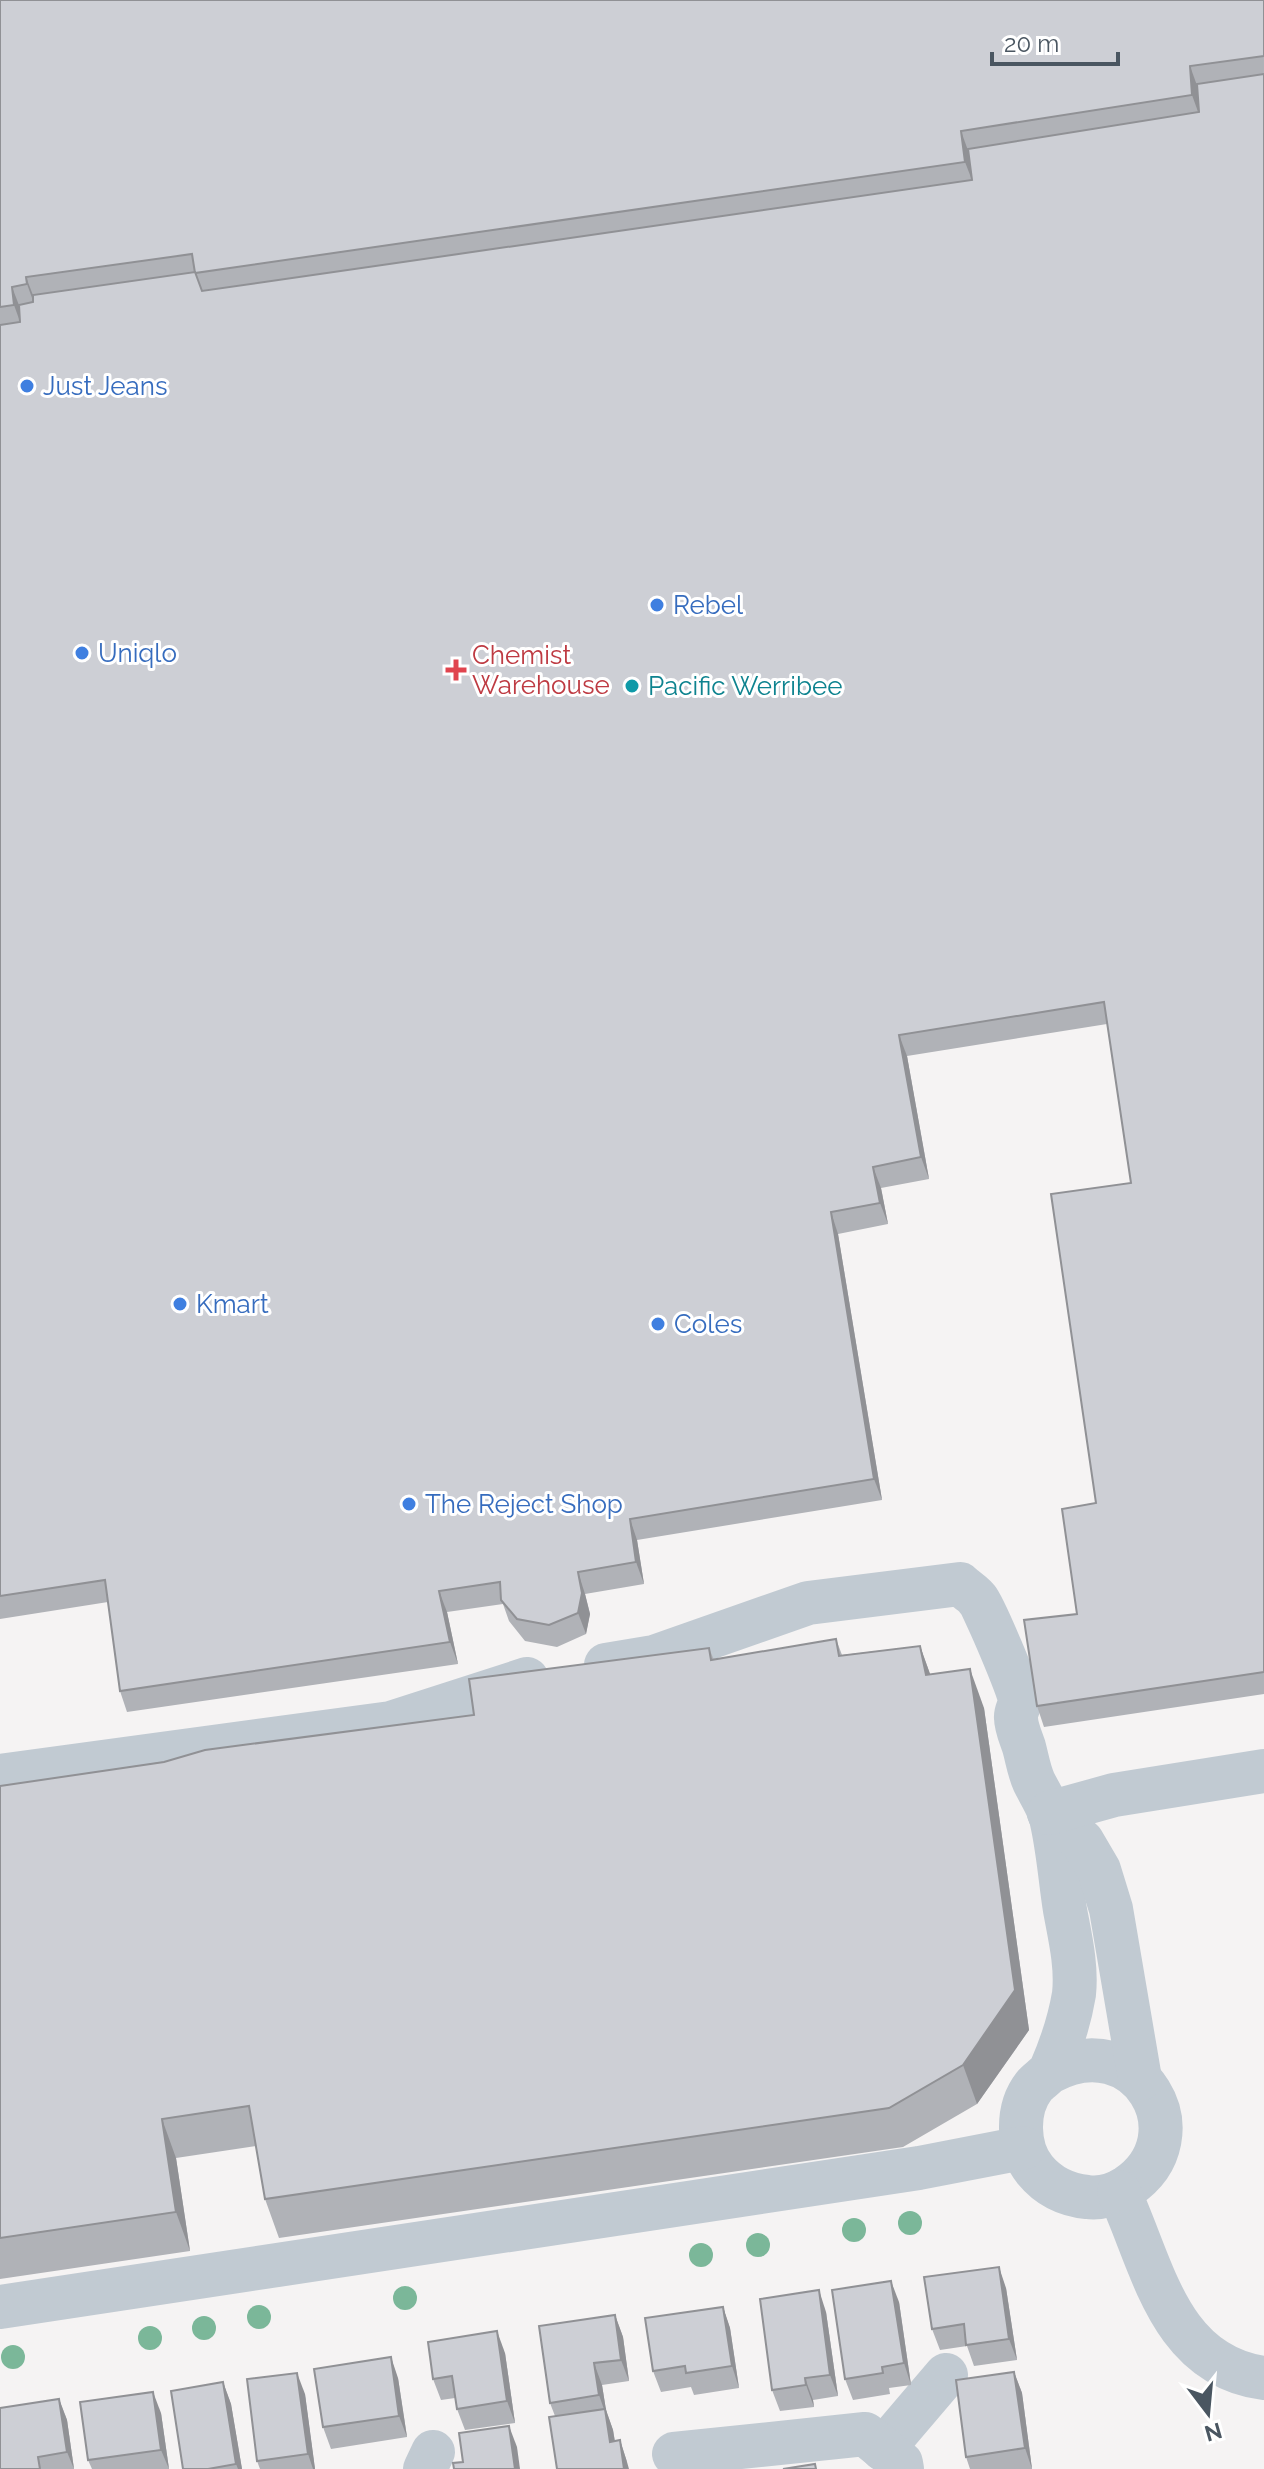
<svg xmlns="http://www.w3.org/2000/svg" width="1264" height="2469" font-family="Raleway,sans-serif">
<style>
.lines{fill:none;stroke-linecap:round;stroke-linejoin:round}
.minor{stroke:#c1cad2;stroke-width:44}
.tree{fill:#7bb799}
.wall{fill:#b0b2b7}
.shaded-wall{fill:#909195}
.building{fill:#cdcfd5;stroke:#909195;stroke-width:2}
.shop-dot{fill:#3f7fe0;stroke:#fff;stroke-width:3}
.health-dot{fill:#e0444e;stroke:#fff;stroke-width:3}
.culture-dot{fill:#0f9aa8;stroke:#fff;stroke-width:3}
.labels{text-anchor:middle;dominant-baseline:central;stroke-width:6;stroke-linejoin:round;paint-order:stroke}
.shop-label{font-size:26px;fill:#366cbe;stroke:#fff;text-anchor:start}
.health-label{font-size:26px;fill:#be3a42;stroke:#fff;text-anchor:start}
.culture-label{font-size:26px;fill:#0d838f;stroke:#fff;text-anchor:start}
</style>
<rect width="100%" height="100%" fill="#f5f3f3"/>
<g class="lines">
<g class="minor">
<path d="M 606,1665 L 654,1657 L 808,1603 L 960,1584 C 965,1589 974,1594 978,1600 C 984,1607 1020,1692 1020,1700 C 1020,1706 1015,1712 1016,1718 C 1016,1727 1021,1738 1024,1747 C 1027,1758 1029,1771 1034,1782 C 1039,1792 1046,1803 1050,1814 C 1058,1844 1060,1879 1065,1910 C 1070,1937 1077,1966 1074,1994 C 1070,2018 1061,2046 1051,2069 C 1047,2076 1039,2080 1034,2086 C 1016,2109 1017,2148 1035,2170 C 1049,2187 1067,2195 1087,2197 C 1101,2199 1116,2194 1127,2187 C 1203,2136 1138,2024 1050,2072"/>
<path d="M 0,1776 L 391,1723 L 527,1679"/>
<path d="M 1049,1813 L 1082,1841 L 1099,1870 L 1111,1909 L 1140,2079"/>
<path d="M 1049,1813 L 1114,1795 L 1264,1771"/>
<path d="M 1119,2192 C 1153,2265 1168,2365 1264,2378"/>
<path d="M 0,2307 L 919,2168 L 1023,2148"/>
<path d="M 883,2449 L 946,2375"/>
<path d="M 674,2454 L 865,2434 L 901,2463 L 902,2469"/>
<path d="M 425,2469 L 433,2452"/>
</g>
</g>
<g class="tree">
<circle cx="910" cy="2223" r="12"/>
<circle cx="854" cy="2230" r="12"/>
<circle cx="758" cy="2245" r="12"/>
<circle cx="701" cy="2255" r="12"/>
<circle cx="405" cy="2298" r="12"/>
<circle cx="259" cy="2317" r="12"/>
<circle cx="204" cy="2328" r="12"/>
<circle cx="150" cy="2338" r="12"/>
<circle cx="13" cy="2357" r="12"/>
</g>
<g class="wall">
<path d="M 0,0 L 1264,0 L 1264,1694 L 1044,1727 L 1037,1706 L 1077,1614 L 1096,1503 L 1131,1183 L 1107,1024 L 907,1056 L 929,1179 L 881,1188 L 888,1224 L 838,1234 L 882,1500 L 637,1540 L 644,1584 L 585,1594 L 590,1614 L 586,1634 L 557,1647 L 525,1641 L 509,1621 L 503,1604 L 447,1612 L 458,1664 L 127,1712 L 120,1691 L 108,1602 L 0,1619 Z"/>
<path d="M 836,1639 L 842,1655 L 920,1646 L 930,1674 L 984,1708 L 1029,2030 L 977,2104 L 903,2147 L 279,2238 L 265,2199 L 256,2146 L 176,2158 L 190,2251 L 0,2279 L 0,1786 L 474,1715 L 709,1648 L 714,1660 Z"/>
<path d="M 1006,2288 L 1017,2360 L 974,2366 L 967,2346 L 940,2350 L 932,2329 Z"/>
<path d="M 899,2302 L 911,2385 L 889,2388 L 890,2394 L 853,2400 L 845,2379 Z"/>
<path d="M 723,2307 L 730,2328 L 739,2388 L 694,2395 L 691,2387 L 661,2392 L 653,2371 Z"/>
<path d="M 826,2312 L 838,2396 L 813,2400 L 814,2407 L 780,2411 L 772,2390 Z"/>
<path d="M 615,2315 L 623,2337 L 629,2381 L 602,2385 L 606,2410 L 613,2430 L 615,2441 L 620,2440 L 627,2462 L 555,2416 L 550,2403 Z"/>
<path d="M 505,2353 L 515,2423 L 465,2430 L 457,2409 L 455,2398 L 441,2400 L 433,2379 Z"/>
<path d="M 1014,2372 L 1022,2393 L 1032,2469 L 970,2469 L 966,2457 Z"/>
<path d="M 398,2378 L 407,2437 L 331,2449 L 323,2427 Z"/>
<path d="M 223,2382 L 231,2404 L 242,2469 L 183,2469 Z"/>
<path d="M 305,2394 L 315,2469 L 260,2469 L 257,2461 Z"/>
<path d="M 59,2399 L 67,2420 L 74,2469 L 0,2469 Z"/>
<path d="M 161,2413 L 169,2469 L 92,2469 L 88,2460 Z"/>
</g>
<g class="shaded-wall">
<path d="M 1190,66 L 1204,105 L 1206,134 L 1192,95 Z"/>
<path d="M 961,131 L 975,170 L 980,201 L 965,162 Z"/>
<path d="M 26,277 L 41,316 L 41,323 L 27,284 Z"/>
<path d="M 12,287 L 27,326 L 28,344 L 14,305 Z"/>
<path d="M 899,1035 L 907,1056 L 929,1179 L 921,1157 Z"/>
<path d="M 873,1167 L 881,1188 L 888,1224 L 880,1203 Z"/>
<path d="M 831,1212 L 838,1234 L 882,1500 L 874,1479 Z"/>
<path d="M 630,1519 L 637,1540 L 644,1584 L 636,1562 Z"/>
<path d="M 578,1572 L 585,1594 L 590,1614 L 586,1634 L 578,1613 Z"/>
<path d="M 439,1591 L 447,1612 L 458,1664 L 450,1642 Z"/>
<path d="M 920,1646 L 934,1685 L 926,1675 Z"/>
<path d="M 970,1669 L 984,1708 L 1029,2030 L 977,2104 L 963,2065 Z"/>
<path d="M 162,2119 L 176,2158 L 190,2251 L 176,2212 Z"/>
<path d="M 999,2267 L 1006,2288 L 1017,2360 L 1009,2339 Z"/>
<path d="M 891,2281 L 899,2302 L 911,2385 L 904,2363 Z"/>
<path d="M 819,2290 L 826,2312 L 838,2396 L 830,2375 Z"/>
<path d="M 723,2307 L 730,2328 L 739,2388 L 732,2366 Z"/>
<path d="M 615,2315 L 623,2337 L 629,2381 L 621,2360 Z"/>
<path d="M 497,2331 L 505,2353 L 515,2423 L 507,2401 Z"/>
<path d="M 391,2357 L 398,2378 L 407,2437 L 399,2416 Z"/>
<path d="M 594,2363 L 602,2385 L 606,2410 L 613,2430 L 618,2463 L 610,2442 L 606,2415 L 599,2395 Z"/>
<path d="M 1014,2372 L 1022,2393 L 1032,2469 L 1025,2448 Z"/>
<path d="M 297,2373 L 305,2394 L 315,2469 L 313,2469 L 308,2454 Z"/>
<path d="M 805,2378 L 813,2400 L 814,2407 L 806,2385 Z"/>
<path d="M 223,2382 L 231,2404 L 242,2469 L 238,2469 L 236,2464 Z"/>
<path d="M 153,2392 L 161,2413 L 169,2469 L 161,2450 Z"/>
<path d="M 59,2399 L 67,2420 L 74,2469 L 67,2452 Z"/>
<path d="M 509,2426 L 517,2447 L 520,2469 L 515,2469 Z"/>
<path d="M 620,2440 L 627,2462 L 629,2469 L 624,2469 Z"/>
</g>
<g class="building">
<path d="M 0,0 L 1264,0 L 1264,56 L 1190,66 L 1192,95 L 961,131 L 965,162 L 195,273 L 192,254 L 26,277 L 27,284 L 12,287 L 14,305 L 0,307 Z"/>
<path d="M 1264,74 L 1264,1672 L 1037,1706 L 1024,1620 L 1077,1614 L 1062,1509 L 1096,1503 L 1051,1194 L 1131,1183 L 1104,1002 L 899,1035 L 921,1157 L 873,1167 L 880,1203 L 831,1212 L 874,1479 L 630,1519 L 636,1562 L 578,1572 L 582,1593 L 578,1613 L 549,1625 L 517,1619 L 501,1600 L 500,1582 L 439,1591 L 450,1642 L 120,1691 L 105,1580 L 0,1596 L 0,325 L 20,322 L 19,305 L 33,302 L 33,295 L 195,272 L 202,291 L 972,180 L 968,149 L 1199,112 L 1197,84 Z"/>
<path d="M 836,1639 L 839,1656 L 920,1646 L 926,1675 L 970,1669 L 1015,1990 L 963,2065 L 889,2108 L 265,2199 L 249,2106 L 162,2119 L 176,2212 L 0,2238 L 0,1786 L 164,1762 L 205,1750 L 474,1715 L 469,1679 L 709,1648 L 711,1660 Z"/>
<path d="M 999,2267 L 1009,2339 L 966,2345 L 964,2324 L 932,2329 L 924,2277 Z"/>
<path d="M 891,2281 L 904,2363 L 882,2367 L 883,2373 L 845,2379 L 832,2290 Z"/>
<path d="M 819,2290 L 830,2375 L 805,2378 L 806,2385 L 772,2390 L 760,2299 Z"/>
<path d="M 723,2307 L 732,2366 L 686,2373 L 685,2366 L 653,2371 L 645,2318 Z"/>
<path d="M 615,2315 L 621,2360 L 594,2363 L 599,2395 L 550,2403 L 539,2326 Z"/>
<path d="M 497,2331 L 507,2401 L 457,2409 L 452,2376 L 433,2379 L 428,2342 Z"/>
<path d="M 391,2357 L 399,2416 L 323,2427 L 314,2369 Z"/>
<path d="M 1014,2372 L 1025,2448 L 966,2457 L 956,2380 Z"/>
<path d="M 297,2373 L 308,2454 L 257,2461 L 247,2379 Z"/>
<path d="M 223,2382 L 236,2464 L 208,2469 L 183,2469 L 171,2391 Z"/>
<path d="M 153,2392 L 161,2450 L 88,2460 L 80,2402 Z"/>
<path d="M 59,2399 L 67,2452 L 38,2457 L 40,2469 L 0,2469 L 0,2408 Z"/>
<path d="M 605,2409 L 610,2442 L 620,2440 L 624,2469 L 557,2469 L 549,2417 Z"/>
<path d="M 509,2426 L 515,2469 L 454,2469 L 453,2463 L 463,2462 L 459,2433 Z"/>
<path d="M 815,2464 L 816,2469 L 783,2469 Z"/>
</g>
<g class="shop-dot">
<circle cx="27" cy="386" r="8"/>
<circle cx="657" cy="605" r="8"/>
<circle cx="82" cy="653" r="8"/>
<circle cx="180" cy="1304" r="8"/>
<circle cx="658" cy="1324" r="8"/>
<circle cx="409" cy="1504" r="8"/>
</g>
<path class="health-dot" d="M452 658h8v8h8v8h-8v8h-8v-8h-8v-8h8z"/>
<circle class="culture-dot" cx="632" cy="686" r="8"/>
<g class="labels">
<g class="shop-label">
<text x="43" y="386">Just Jeans</text>
<text x="673" y="605">Rebel</text>
<text x="98" y="653">Uniqlo</text>
<text x="196" y="1304">Kmart</text>
<text x="674" y="1324">Coles</text>
<text x="425" y="1504">The Reject Shop</text>
</g>
<g class="health-label">
<text x="472" y="655">Chemist<tspan x="472" dy="30">Warehouse</tspan></text>
</g>
<g class="culture-label">
<text x="648" y="686">Pacific Werribee</text>
</g>
</g>
<g transform="translate(1208 2413) rotate(164)" stroke="#ffffff" stroke-width="6" paint-order="stroke">
<path d="M0-6L14 30L0 20L-14 30Z" fill="#4a5661"/>
<text y="-12" font-size="22" font-weight="bold" text-anchor="middle" fill="#4a5661">N</text>
</g>
<path d="M992 52v12h126v-12" fill="none" stroke="#4a5661" stroke-width="4"/>
<text x="1004" y="52" font-size="24" fill="#4a5661" stroke="#ffffff" stroke-width="6" paint-order="stroke">20 m</text>
</svg>
